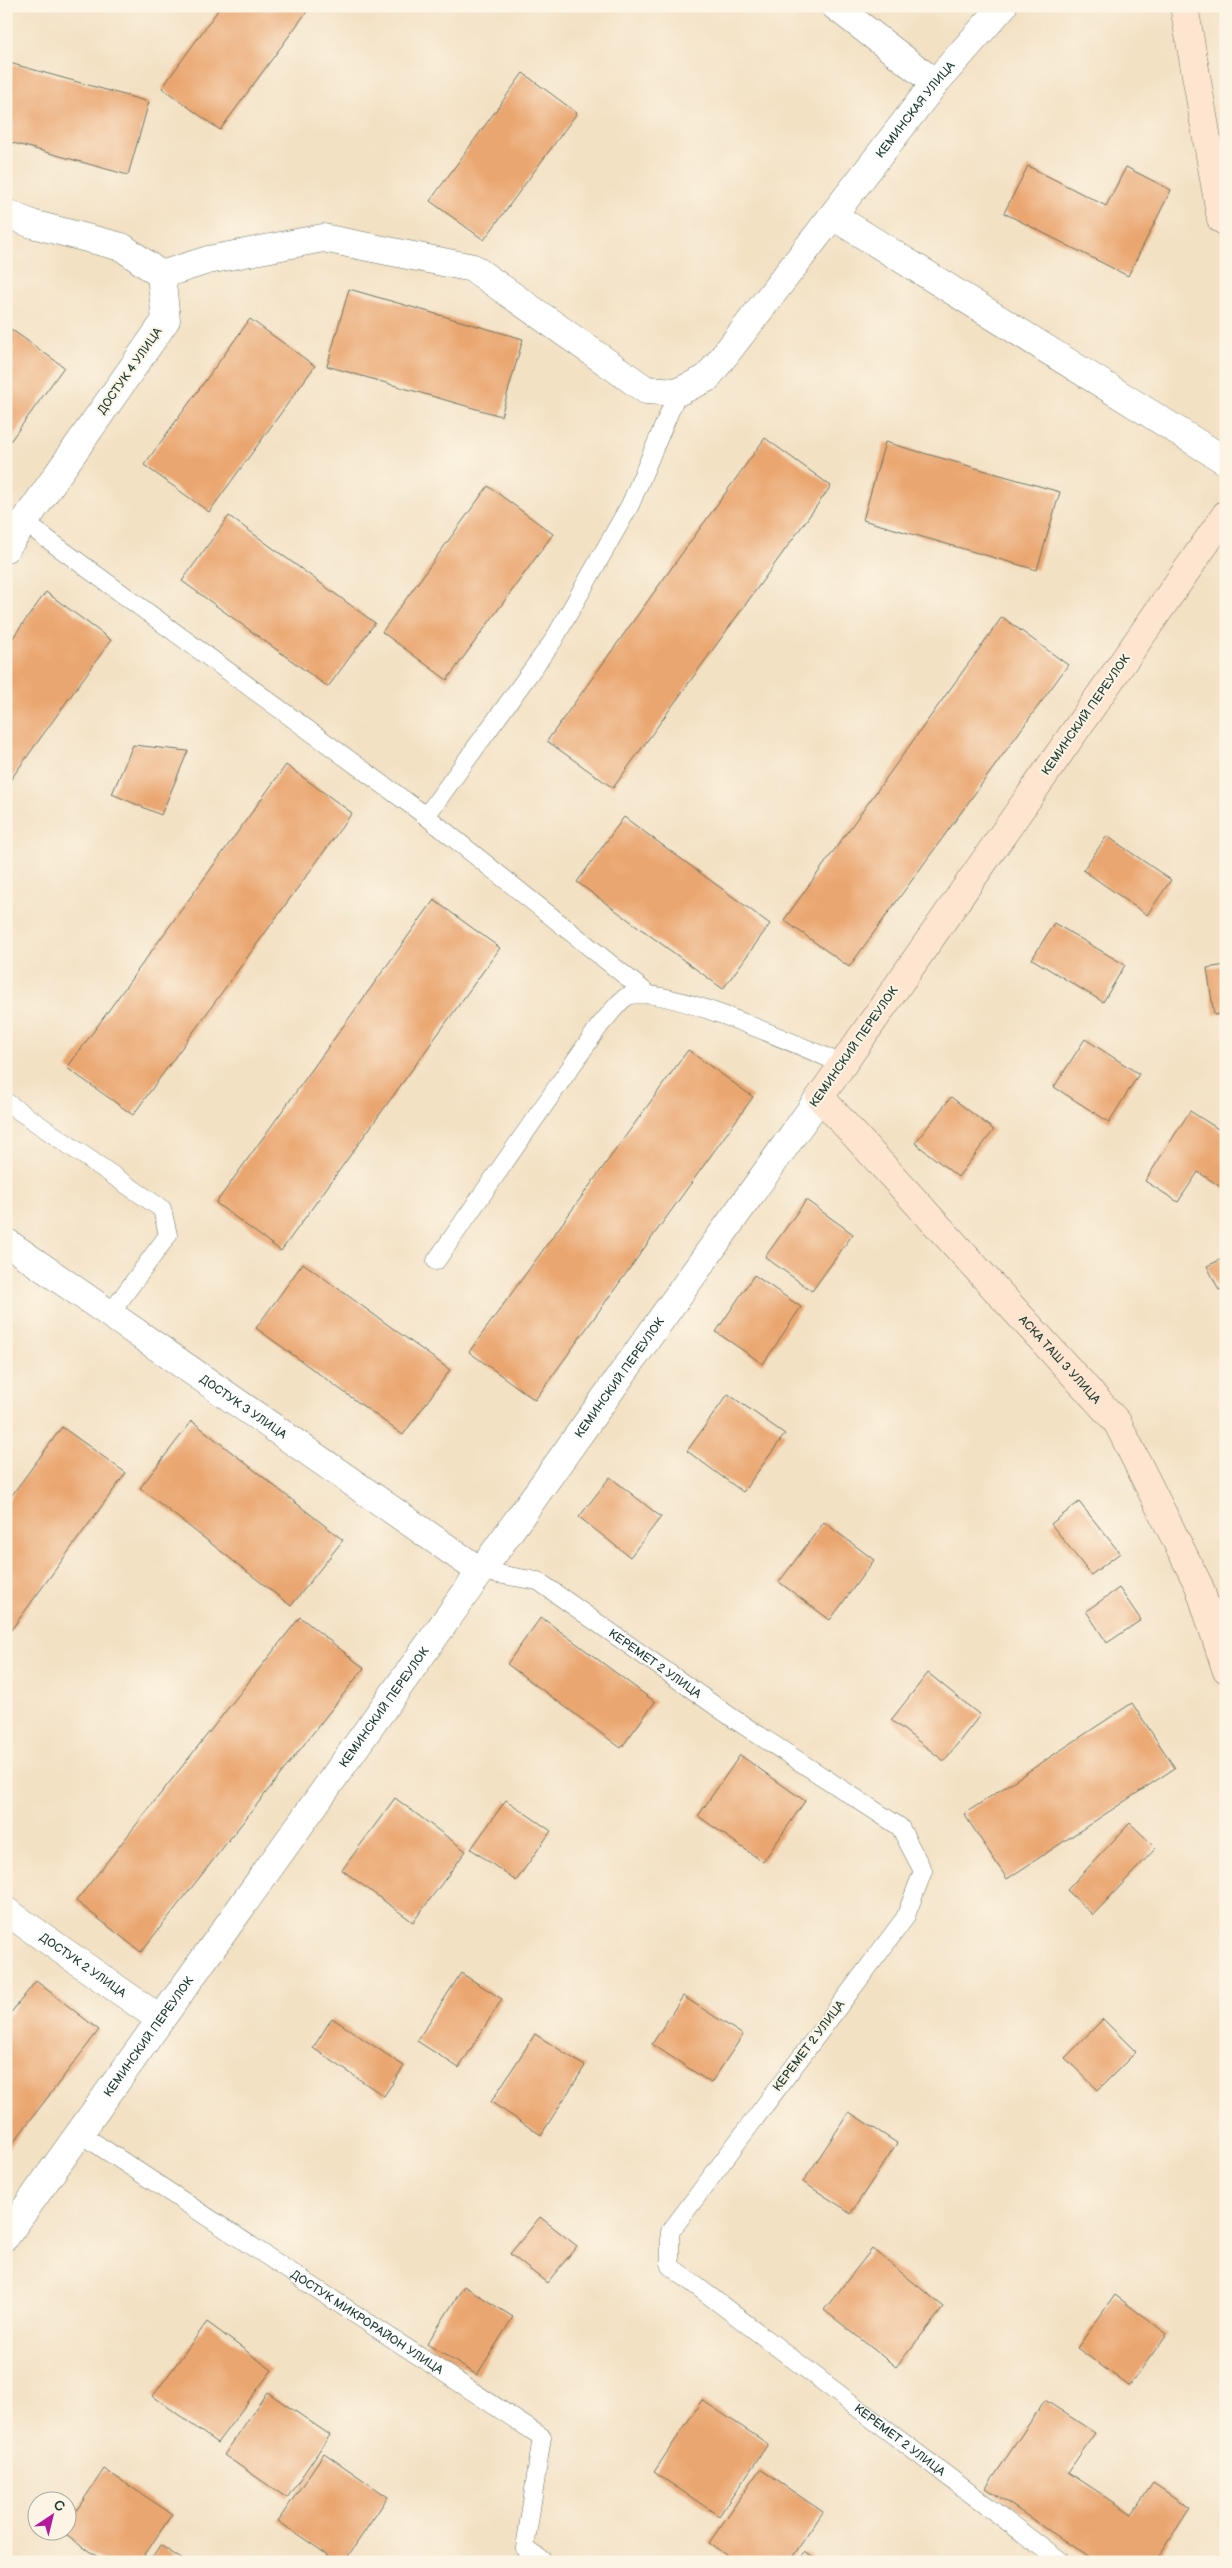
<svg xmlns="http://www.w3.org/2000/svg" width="1232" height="2568" font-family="'Balsamiq Sans',sans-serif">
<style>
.building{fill:#eaa66f}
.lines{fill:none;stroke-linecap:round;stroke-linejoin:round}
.lane-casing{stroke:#697666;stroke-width:19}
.street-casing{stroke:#697666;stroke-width:29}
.secondary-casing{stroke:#697666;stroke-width:29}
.lane{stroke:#fff;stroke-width:18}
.street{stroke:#fff;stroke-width:28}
.secondary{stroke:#fde5d0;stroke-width:28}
.labels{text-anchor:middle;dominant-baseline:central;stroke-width:4;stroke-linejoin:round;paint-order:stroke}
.street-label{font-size:12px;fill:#1f3d34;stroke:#fcf5e5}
</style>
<rect width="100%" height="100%" fill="#fcf5e5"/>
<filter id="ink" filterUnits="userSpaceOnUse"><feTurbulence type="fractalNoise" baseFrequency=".02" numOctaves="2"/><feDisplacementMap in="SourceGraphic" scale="10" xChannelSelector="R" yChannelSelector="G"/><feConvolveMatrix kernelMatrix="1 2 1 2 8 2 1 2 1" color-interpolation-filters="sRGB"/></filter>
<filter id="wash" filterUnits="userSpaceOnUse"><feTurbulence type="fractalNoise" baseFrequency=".0096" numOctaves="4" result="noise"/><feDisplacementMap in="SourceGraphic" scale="20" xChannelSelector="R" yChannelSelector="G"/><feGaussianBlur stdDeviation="1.12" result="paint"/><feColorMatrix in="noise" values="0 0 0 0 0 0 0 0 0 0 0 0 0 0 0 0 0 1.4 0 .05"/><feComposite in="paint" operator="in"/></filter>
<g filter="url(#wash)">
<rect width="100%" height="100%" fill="#f3e1c4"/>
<g id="blocks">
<g class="building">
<path d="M 221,6 L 311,6 L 220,130 L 162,88 Z"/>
<path d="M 6,62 L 149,102 L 128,175 L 6,141 Z"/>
<path d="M 523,73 L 577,113 L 484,240 L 430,201 Z"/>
<path d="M 1028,166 L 1106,206 L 1126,167 L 1171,190 L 1128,276 L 1004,213 Z"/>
<path d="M 349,289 L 523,339 L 501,416 L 327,366 Z"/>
<path d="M 250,319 L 315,366 L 209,512 L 144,465 Z"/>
<path d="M 8,327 L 64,367 L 6,447 L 6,330 Z"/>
<path d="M 765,438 L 831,486 L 613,788 L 547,741 Z"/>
<path d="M 885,442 L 1060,492 L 1037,570 L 863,520 Z"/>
<path d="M 488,486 L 553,534 L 447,680 L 382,632 Z"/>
<path d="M 229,516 L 375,623 L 328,687 L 182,581 Z"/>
<path d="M 46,592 L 111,640 L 6,786 L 6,647 Z"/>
<path d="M 1002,617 L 1068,665 L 849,967 L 784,920 Z"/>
<path d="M 133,745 L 188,751 L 161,815 L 112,794 Z"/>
<path d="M 286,765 L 352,813 L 133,1115 L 67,1068 Z"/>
<path d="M 624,817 L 770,924 L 723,989 L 577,882 Z"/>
<path d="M 1107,836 L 1171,880 L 1147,915 L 1083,870 Z"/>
<path d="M 434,900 L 500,948 L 281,1251 L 216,1203 Z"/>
<path d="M 1054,923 L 1125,965 L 1103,1002 L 1032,959 Z"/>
<path d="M 1226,965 L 1226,1013 L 1214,1015 L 1207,968 Z"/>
<path d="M 1085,1039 L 1139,1074 L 1109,1122 L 1054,1087 Z"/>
<path d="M 688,1050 L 753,1097 L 535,1400 L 469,1352 Z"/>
<path d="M 951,1097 L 994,1130 L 958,1177 L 915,1143 Z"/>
<path d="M 1190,1111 L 1226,1134 L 1226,1187 L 1224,1189 L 1198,1172 L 1178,1202 L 1145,1181 Z"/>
<path d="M 806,1200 L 853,1234 L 812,1291 L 765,1257 Z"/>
<path d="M 1226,1257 L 1226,1287 L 1219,1290 L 1207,1266 Z"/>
<path d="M 303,1263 L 450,1370 L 403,1435 L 256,1328 Z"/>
<path d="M 754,1275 L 801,1307 L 763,1364 L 716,1332 Z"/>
<path d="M 728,1394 L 785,1434 L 743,1492 L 687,1451 Z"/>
<path d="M 192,1421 L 343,1540 L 291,1606 L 140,1488 Z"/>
<path d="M 62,1427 L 126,1473 L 6,1637 L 6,1503 Z"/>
<path d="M 610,1477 L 661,1517 L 630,1557 L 579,1517 Z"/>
<path d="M 1079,1502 L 1120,1553 L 1091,1575 L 1051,1524 Z"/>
<path d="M 824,1522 L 874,1560 L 830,1620 L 779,1582 Z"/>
<path d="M 1119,1588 L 1141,1620 L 1107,1643 L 1086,1611 Z"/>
<path d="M 300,1617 L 364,1668 L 141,1952 L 76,1901 Z"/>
<path d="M 541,1617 L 655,1702 L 621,1748 L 507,1664 Z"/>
<path d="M 928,1673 L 980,1715 L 944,1761 L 891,1720 Z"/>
<path d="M 1132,1703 L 1175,1768 L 1007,1879 L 964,1814 Z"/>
<path d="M 740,1755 L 805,1801 L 763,1862 L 698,1816 Z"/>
<path d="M 395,1798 L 466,1851 L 413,1922 L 342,1870 Z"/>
<path d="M 506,1800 L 551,1831 L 516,1881 L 471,1849 Z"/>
<path d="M 1130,1823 L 1156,1848 L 1093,1915 L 1067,1890 Z"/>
<path d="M 461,1973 L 502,1999 L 459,2068 L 417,2041 Z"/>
<path d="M 36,1981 L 99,2030 L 6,2152 L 6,2019 Z"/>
<path d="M 683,1996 L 743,2035 L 711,2083 L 652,2044 Z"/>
<path d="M 332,2018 L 404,2066 L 384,2096 L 313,2048 Z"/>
<path d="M 1103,2019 L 1136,2052 L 1098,2090 L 1065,2058 Z"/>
<path d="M 535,2034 L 585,2066 L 541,2135 L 491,2102 Z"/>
<path d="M 849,2112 L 897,2143 L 851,2213 L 803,2182 Z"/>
<path d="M 540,2217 L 577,2246 L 547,2283 L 510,2254 Z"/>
<path d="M 872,2249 L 944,2307 L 896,2367 L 824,2310 Z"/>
<path d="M 464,2286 L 513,2317 L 477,2375 L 427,2344 Z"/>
<path d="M 1115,2295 L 1167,2334 L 1129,2386 L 1077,2348 Z"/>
<path d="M 207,2322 L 272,2370 L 217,2443 L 153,2396 Z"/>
<path d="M 267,2392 L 330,2435 L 287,2498 L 224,2455 Z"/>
<path d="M 702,2400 L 768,2444 L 719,2516 L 654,2472 Z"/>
<path d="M 1045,2400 L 1095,2433 L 1068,2472 L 1132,2514 L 1153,2483 L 1190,2508 L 1155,2562 L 1096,2562 L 986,2488 Z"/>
<path d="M 324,2453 L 388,2497 L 344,2562 L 338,2562 L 278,2521 Z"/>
<path d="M 104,2469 L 172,2514 L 140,2562 L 105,2562 L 61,2532 L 68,2530 L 68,2523 Z"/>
<path d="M 760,2469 L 823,2512 L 789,2562 L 736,2562 L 709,2543 Z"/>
<path d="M 160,2545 L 186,2562 L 149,2562 Z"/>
<path d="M 805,2552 L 819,2562 L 797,2562 Z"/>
</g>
</g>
</g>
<g filter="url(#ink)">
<use href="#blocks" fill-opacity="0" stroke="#697666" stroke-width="1"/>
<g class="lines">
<g class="lane-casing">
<g id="lane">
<path d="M 24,522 L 426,816"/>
<path d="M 648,994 L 426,816 L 553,641 L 630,505 L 678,392"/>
<path d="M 6,1102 L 162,1209 L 168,1235 L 110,1314"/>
<path d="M 436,1261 L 600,1025 C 608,1017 617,1003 626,997 C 657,980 807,1049 842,1064"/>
<path id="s1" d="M 480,1571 L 538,1581 L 734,1719 L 900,1827 L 923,1871 L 905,1918 L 670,2232 L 670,2266 L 1061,2562"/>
<path id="s2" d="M 78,2132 L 542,2437 L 525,2548 L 545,2562"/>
</g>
</g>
<g class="street-casing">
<g id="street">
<path d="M 835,6 L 935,83"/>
<path d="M 6,213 L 32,224 L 122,247 L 161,275 L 166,320 L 6,548"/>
<path d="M 833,216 L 1226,461"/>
<path id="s3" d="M 161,275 L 208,260 L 323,238 L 473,268 L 646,390 L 678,392 L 707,378 L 935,83 L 1003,6"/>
<path id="s4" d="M 6,1242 L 480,1571"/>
<path id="s5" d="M 6,1911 L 160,2019"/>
<path id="s6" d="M 6,2236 L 820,1097"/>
</g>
</g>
<g class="secondary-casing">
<g id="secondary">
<path d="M 1184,6 L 1221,219 L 1226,222"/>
<path id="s7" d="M 1226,514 L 820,1097 L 1117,1422 L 1199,1586 L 1226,1669"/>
</g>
</g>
<use href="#lane" class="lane"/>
<use href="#street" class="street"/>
<use href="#secondary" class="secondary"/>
</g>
</g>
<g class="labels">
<g class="street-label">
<text stroke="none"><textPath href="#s3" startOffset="935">КЕМИНСКАЯ УЛИЦА</textPath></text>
<text transform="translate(130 371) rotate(-55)">ДОСТУК 4 УЛИЦА</text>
<text transform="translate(1086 715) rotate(-55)">КЕМИНСКИЙ ПЕРЕУЛОК</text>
<text transform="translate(854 1047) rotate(-55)">КЕМИНСКИЙ ПЕРЕУЛОК</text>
<text stroke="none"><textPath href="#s7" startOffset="1066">АСКА ТАШ 3 УЛИЦА</textPath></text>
<text stroke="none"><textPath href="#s6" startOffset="1055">КЕМИНСКИЙ ПЕРЕУЛОК</textPath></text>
<text stroke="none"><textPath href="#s4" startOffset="289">ДОСТУК 3 УЛИЦА</textPath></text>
<text stroke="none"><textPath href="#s1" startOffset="202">КЕРЕМЕТ 2 УЛИЦА</textPath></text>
<text stroke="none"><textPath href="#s6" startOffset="650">КЕМИНСКИЙ ПЕРЕУЛОК</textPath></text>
<text stroke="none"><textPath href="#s5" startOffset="94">ДОСТУК 2 УЛИЦА</textPath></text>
<text stroke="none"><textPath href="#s6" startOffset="245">КЕМИНСКИЙ ПЕРЕУЛОК</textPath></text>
<text transform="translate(809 2046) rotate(-53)">КЕРЕМЕТ 2 УЛИЦА</text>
<text stroke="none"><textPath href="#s2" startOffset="346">ДОСТУК МИКРОРАЙОН УЛИЦА</textPath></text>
<text stroke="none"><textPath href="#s1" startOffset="1311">КЕРЕМЕТ 2 УЛИЦА</textPath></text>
</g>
</g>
<rect width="1232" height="2568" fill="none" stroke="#fcf5e5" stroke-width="25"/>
<g transform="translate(52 2516) rotate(35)"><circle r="24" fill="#fcf5e5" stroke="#a4ab9e"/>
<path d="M0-4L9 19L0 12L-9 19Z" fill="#b5179e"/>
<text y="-8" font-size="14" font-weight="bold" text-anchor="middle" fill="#1f3d34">С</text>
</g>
</svg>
